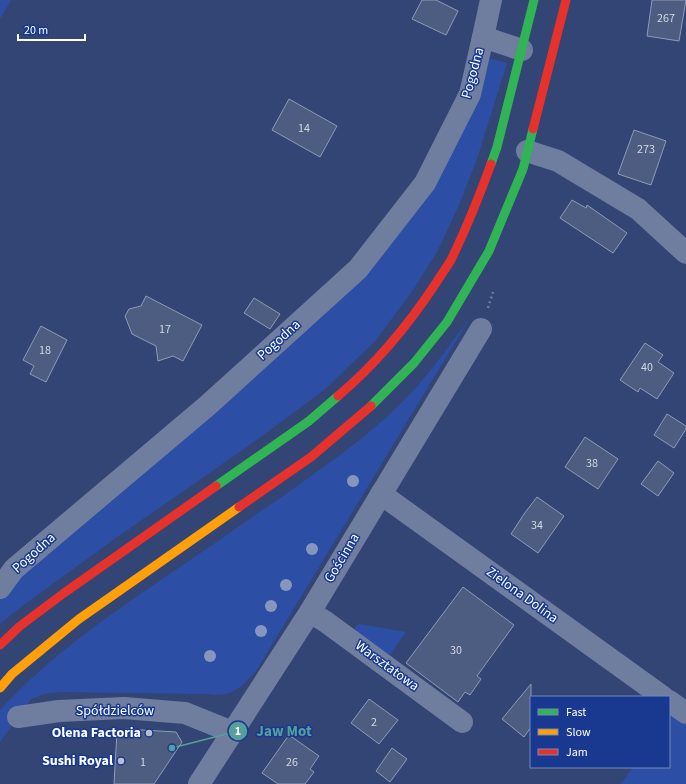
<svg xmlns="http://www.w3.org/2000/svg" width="686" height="784" font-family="'Source Sans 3',sans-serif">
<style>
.green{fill:#2c4fa5}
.building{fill:#4d5d82;stroke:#8f9ab5}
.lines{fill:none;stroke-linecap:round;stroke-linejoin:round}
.path{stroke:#6f7d9f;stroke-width:2.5;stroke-dasharray:2 3;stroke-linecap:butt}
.street{stroke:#6f7d9f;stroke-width:22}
.fast{stroke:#30b455;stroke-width:9}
.slow{stroke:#ff9f0a;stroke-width:9}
.jam{stroke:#e5322d;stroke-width:9}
.tree{fill:#8796be}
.poi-dot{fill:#b8bece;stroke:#18398f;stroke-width:1.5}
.labels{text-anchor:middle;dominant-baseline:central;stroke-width:3;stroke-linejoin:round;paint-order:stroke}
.number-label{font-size:12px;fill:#d2d6e0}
.street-label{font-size:14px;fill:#fff;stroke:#18398f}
.poi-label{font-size:14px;font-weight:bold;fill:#fff;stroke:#18398f;text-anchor:end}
.leader{fill:none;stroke:#579f9a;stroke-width:1.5}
.callout-dot{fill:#579f9a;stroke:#18398f;stroke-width:1.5}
.mark-label{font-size:12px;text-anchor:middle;font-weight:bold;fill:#fff}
.callout-label{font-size:15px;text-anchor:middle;font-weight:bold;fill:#579f9a;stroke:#18398f;stroke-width:3;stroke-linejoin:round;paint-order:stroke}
</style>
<rect width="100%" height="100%" fill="#334574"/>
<g class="green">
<path d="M 0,0 L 11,0 L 0,19 Z"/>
<path d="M 484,57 L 507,63 L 477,159 L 459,205 L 437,252 L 413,290 L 376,340 L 323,391 L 251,444 L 113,540 L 17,610 L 0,624 L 0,598 L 19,571 L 234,386 L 430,184 Z"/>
<path d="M 470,318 L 256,671 C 241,688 231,698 208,694 L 61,692 L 44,694 L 31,699 L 0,742 L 0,710 C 52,654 111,614 174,571 C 211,546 248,520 286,494 C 322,468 359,443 391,413 C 422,385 445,351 470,318 Z"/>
<path d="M 359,624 L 406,632 L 389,656 L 354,630 L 356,627 Z"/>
<path d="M 676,705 L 686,712 L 686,784 L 621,784 L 633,767 L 669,767 L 669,716 Z"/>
</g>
<g class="building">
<path d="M 422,0 L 436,0 L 458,11 L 446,35 L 412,19 Z"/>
<path d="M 652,0 L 686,0 L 679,41 L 647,36 Z"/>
<path d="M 289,99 L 337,126 L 320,157 L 272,130 Z"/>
<path d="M 634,130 L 666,141 L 651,185 L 618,174 Z"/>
<path d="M 572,200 L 586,208 L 587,205 L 627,233 L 613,253 L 560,218 Z"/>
<path d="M 146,296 L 202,325 L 183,361 L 173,356 L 158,361 L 156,346 L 132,334 L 125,316 L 129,309 L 141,306 Z"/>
<path d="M 254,298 L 280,314 L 270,329 L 244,313 Z"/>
<path d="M 41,326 L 67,340 L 46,382 L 30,374 L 34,366 L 23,360 Z"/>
<path d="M 645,343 L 663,355 L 658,362 L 674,373 L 657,399 L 640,388 L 638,392 L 620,380 Z"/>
<path d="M 667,414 L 686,426 L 686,429 L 674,448 L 654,435 Z"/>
<path d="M 585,437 L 618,459 L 598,489 L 565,467 Z"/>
<path d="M 658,461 L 674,473 L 658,496 L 641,484 Z"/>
<path d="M 537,497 L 564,516 L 538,553 L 511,534 L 524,514 Z"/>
<path d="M 463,587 L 514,625 L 477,676 L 481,679 L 470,695 L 465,692 L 458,702 L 406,663 Z"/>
<path d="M 531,684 L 531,727 L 524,737 L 502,719 Z"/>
<path d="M 369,699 L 398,720 L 379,744 L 351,723 Z"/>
<path d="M 125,729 L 176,732 L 182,742 L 154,784 L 114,784 L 117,732 L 125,732 Z"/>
<path d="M 289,735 L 319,756 L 310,769 L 314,772 L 305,784 L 278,784 L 262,773 Z"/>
<path d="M 392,748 L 407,759 L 390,782 L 376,771 Z"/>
</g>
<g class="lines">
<path class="path" d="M 488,308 L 493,292"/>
<g class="street">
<path d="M 483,37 L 491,0"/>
<path d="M 527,151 L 558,161 L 638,209 L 686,253"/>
<path d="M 381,494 L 663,697"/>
<path d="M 0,588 L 14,569 L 207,406 L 358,269 L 425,183 L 470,94 L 483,37 L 522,50"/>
<path d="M 310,612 L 326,622 L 462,722"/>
<path d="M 669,701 L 686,713"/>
<path d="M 18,717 L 59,711 L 124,708 L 185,713 L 232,732"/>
<path d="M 199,784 L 310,612 L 481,329"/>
</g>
<g class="fast">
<path d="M 491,164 L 497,147 L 534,0"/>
<path d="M 371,406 L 414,363 L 447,322 L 489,251 L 523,169 L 533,129"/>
<path d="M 216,486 L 309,421 L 338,396"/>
</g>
<path class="slow" d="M 0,688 L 12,674 L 79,619 L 239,507"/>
<g class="jam">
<path d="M 533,129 L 566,0"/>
<path d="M 338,396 C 376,364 409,324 436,283 C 441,275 446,268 451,260 C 466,229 479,197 491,164"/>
<path d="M 239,507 L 311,457 L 371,406"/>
<path d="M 0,645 L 20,626 L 64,593 L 216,486"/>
</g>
</g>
<g class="tree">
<circle cx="353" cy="481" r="6"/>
<circle cx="312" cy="549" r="6"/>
<circle cx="286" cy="585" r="6"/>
<circle cx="271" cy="606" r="6"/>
<circle cx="261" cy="631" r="6"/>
<circle cx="210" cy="656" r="6"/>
</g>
<g class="poi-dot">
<circle cx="149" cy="733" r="4"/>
<circle cx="121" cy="761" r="4"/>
</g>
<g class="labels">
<g class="number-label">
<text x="666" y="18">267</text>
<text x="304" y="128">14</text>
<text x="646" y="149">273</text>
<text x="165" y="329">17</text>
<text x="45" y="350">18</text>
<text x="647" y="367">40</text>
<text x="592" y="463">38</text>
<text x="537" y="525">34</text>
<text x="456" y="650">30</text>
<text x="374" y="722">2</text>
<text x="143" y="762">1</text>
<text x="292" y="762">26</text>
</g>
<g class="street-label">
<text transform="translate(473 73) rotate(-75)">Pogodna</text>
<text transform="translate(279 340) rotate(-42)">Pogodna</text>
<text transform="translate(34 553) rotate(-42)">Pogodna</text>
<text transform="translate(342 558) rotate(-59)">Gościnna</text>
<text transform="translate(522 595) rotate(36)">Zielona Dolina</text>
<text transform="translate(387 666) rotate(36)">Warsztatowa</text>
<text x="115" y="711">Spółdzielców</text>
</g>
<g class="poi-label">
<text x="141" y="733">Olena Factoria</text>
<text x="113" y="761">Sushi Royal</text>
</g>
</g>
<path class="leader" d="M172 748L238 731"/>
<g class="callout-dot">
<circle cx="172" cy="748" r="4"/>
<circle cx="238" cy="731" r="10"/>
</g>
<g class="mark-label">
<text x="238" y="735">1</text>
</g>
<g class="callout-label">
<text x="284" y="736">Jaw Mot</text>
</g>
<rect x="530" y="696" width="140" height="72" fill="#18398f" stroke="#7488bc"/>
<rect x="538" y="709" width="20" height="6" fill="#30b455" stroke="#7488bc"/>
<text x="566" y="716" font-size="12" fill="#ffffff">Fast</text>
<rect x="538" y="729" width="20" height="6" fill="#ff9f0a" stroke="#7488bc"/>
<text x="566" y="736" font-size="12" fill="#ffffff">Slow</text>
<rect x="538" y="749" width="20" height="6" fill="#e5322d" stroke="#7488bc"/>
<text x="566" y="756" font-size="12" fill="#ffffff">Jam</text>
<path d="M18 34v6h67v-6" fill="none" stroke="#ffffff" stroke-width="2"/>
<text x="24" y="34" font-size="12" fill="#ffffff" stroke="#18398f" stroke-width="3" paint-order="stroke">20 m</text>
</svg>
